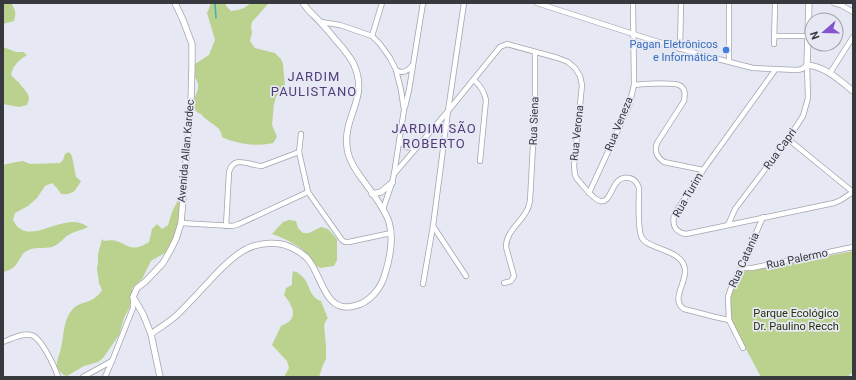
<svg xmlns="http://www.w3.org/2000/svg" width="856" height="380" font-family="Roboto,sans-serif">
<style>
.green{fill:#bbd28e}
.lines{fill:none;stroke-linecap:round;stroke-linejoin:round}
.stream{stroke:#3dafb8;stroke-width:1.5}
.minor-casing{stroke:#a2a4ae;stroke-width:6}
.tertiary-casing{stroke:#a2a4ae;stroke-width:7}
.minor{stroke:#fff;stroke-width:4.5}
.tertiary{stroke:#fff;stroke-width:5.5}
.shop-dot{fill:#3f7fe0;stroke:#e6e8f4;stroke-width:1.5}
.labels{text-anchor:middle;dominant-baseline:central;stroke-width:3.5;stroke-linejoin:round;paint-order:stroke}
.shop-label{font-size:11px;fill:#366cbe;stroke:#e6e8f4;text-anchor:end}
.street-label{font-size:11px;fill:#38393e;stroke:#e6e8f4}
.park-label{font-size:11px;fill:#253007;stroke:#e6e8f4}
.quarter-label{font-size:13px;letter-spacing:1px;fill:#513b78;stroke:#e6e8f4}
</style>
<rect width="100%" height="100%" fill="#e6e8f4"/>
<g class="green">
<path d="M 3,3 L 11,3 C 16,10 16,14 14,21 L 3,24 Z"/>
<path d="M 211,3 L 226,3 L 226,6 L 231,11 L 238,10 L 244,8 L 251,3 L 268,3 L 268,4 L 252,22 L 251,27 L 252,33 L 250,41 L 255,48 L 275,53 L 281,59 L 283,64 L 285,86 L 276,97 L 274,104 L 272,125 L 277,137 L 273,143 C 256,147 237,144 222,137 C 221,127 213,125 206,119 C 204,118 203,116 201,114 C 200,113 197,113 196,111 C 188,102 200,93 198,84 C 197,79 194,76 191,73 L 192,66 L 209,55 L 215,40 L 207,13 Z"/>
<path d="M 3,47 L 16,52 L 23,52 L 27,55 C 19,60 13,65 11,75 L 17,81 L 18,81 C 21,87 29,92 29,99 C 29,101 27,103 27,105 L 19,107 L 3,104 Z"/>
<path d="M 69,152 L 72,156 L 76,177 L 81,181 C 75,191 74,195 61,194 L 57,188 L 52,183 L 45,186 L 37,198 L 28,206 L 15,213 L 13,220 C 28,251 65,208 88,227 C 82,230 76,231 70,234 C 63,238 60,244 52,247 C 44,249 33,246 25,252 C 23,253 22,255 21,257 C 15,266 15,269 3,272 L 3,165 L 16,162 L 23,161 L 30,164 L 60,163 L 63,160 L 65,154 Z"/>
<path d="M 178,200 L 179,200 L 179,229 L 168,251 L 151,261 L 142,279 L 132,288 L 133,301 L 124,318 L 119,335 L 103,358 L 98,362 L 84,366 L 67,376 C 62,375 59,371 57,366 C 56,360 60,354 61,348 C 64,336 63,320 72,310 C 80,300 93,305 102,290 L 99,283 L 97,269 L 98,262 L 98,254 L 102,239 L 104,241 C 126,236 126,257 149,242 L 152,229 L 157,224 L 162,229 L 168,225 L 172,212 Z"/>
<path d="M 289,220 L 296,221 L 298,228 L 303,233 L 309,233 L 321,227 L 328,229 L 337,239 L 337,260 L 334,266 L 320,268 C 313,264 309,257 303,250 C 295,243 283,238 272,234 L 283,222 Z"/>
<path d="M 853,251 L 853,371 L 848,377 L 761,377 L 732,323 L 729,304 L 732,288 L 741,271 L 754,270 Z"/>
<path d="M 293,271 C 295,272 298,272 299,274 C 311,281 307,296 321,301 L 328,319 L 327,319 L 324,325 L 326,346 L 326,359 L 323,365 L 319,377 L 284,377 L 289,368 L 287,361 L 272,345 L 281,326 C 300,319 293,306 284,295 L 286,288 L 292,285 L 292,278 Z"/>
</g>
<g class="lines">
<path class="stream" d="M 215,3 L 216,18"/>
<g class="minor-casing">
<g id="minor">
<path d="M 537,3 L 652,40 L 702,55 L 753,68 L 797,70 L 802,69 L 807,65"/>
<path d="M 834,3 L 841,5 L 853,12"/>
<path d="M 321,22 L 340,25 L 372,36 L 380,44 L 390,58 L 396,70 L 401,90 L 404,110 L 394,174 L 392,183 L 383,209"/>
<path d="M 372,36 L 382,3"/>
<path d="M 775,36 L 807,36"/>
<path d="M 774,44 L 775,3"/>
<path d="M 680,49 L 681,3"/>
<path d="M 729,61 L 729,3"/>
<path d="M 396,70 C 402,74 408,71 412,66"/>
<path d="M 775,70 L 703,170 L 674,215 C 672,226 675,232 686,234 L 834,203 L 841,200 L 853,192 L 788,139"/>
<path d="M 830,73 L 853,37"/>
<path d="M 474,80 C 481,86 484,91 486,100 L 480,161"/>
<path d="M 634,85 C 642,84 673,82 679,85 C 686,88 685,95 684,101 L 657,143 C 654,152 657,157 664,162 L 703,170"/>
<path d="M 405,107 L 409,90 L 423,3"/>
<path d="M 301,134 L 299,152 L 308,192 L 342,240 L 345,242 L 349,242 L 391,233"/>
<path d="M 399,140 L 405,147 L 416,148"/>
<path d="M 394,174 L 448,111 L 500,47 L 507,44 L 558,58 L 568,62 L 575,68 L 580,76 L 582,85 L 574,166 L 575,175 L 577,179 C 583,185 592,199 600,201 C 613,204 611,174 629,178 C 635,179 637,183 639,188 C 639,199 637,230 642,238 C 649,250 682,249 685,269 C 687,282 670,300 684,309 L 715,317 L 729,320"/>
<path d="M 589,193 L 629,106 L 634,85 L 633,3"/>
<path d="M 181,223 L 233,226 L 239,224 L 308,192"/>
<path d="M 728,225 L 735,209 L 788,139 L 803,116 L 808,98 L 807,65"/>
<path d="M 226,226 L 229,172 C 234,154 250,166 262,166 L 299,152"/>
<path d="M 433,226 L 466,276"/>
<path d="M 741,268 L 752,268 L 853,247"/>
<path d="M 504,283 L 511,281 L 514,276 L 506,247 C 506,231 521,223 527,210 C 529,207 529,204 530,201 L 535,108 L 535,52"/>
<path d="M 423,284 L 433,226 L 448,111 L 464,3"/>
<path d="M 3,342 C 11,339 22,333 31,335 C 41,337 55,367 58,377"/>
<path d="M 743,348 L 729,320 L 728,297 L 732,285 L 741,268 L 763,217"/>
<path d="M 83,377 L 112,361 L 133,308 L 133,297"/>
<path d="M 105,377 L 112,361"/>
</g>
</g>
<g class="tertiary-casing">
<g id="tertiary">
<path d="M 809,3 L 807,65 C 826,67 838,79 853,91"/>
<path d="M 372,194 L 381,192 L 392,183"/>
<path d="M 151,334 C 160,327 172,321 180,312 C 192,300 203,288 214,276 C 233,256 251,239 281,244 C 290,246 299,251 306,257 C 322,272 323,314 354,306 C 369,303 381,289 385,274 C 390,258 394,239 389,222 C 384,207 372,193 363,180 C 356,171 348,159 347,147 C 343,116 369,98 354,65 C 352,59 346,53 342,47 C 335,40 329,31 322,24 C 316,17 308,11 303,3"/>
<path d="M 160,377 L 151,334 L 143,314 L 133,297 L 137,288 L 145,282 L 163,263 L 170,251 L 176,239 L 181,223 L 191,102 L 192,64 L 192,44 L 183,20 L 175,3"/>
</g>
</g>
<use href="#minor" class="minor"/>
<use href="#tertiary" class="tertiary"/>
</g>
<circle class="shop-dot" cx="726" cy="50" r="4"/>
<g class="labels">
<g class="shop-label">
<text x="718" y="44">Pagan Eletrônicos<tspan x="718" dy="13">e Informática</tspan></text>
</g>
<g class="street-label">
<text transform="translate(534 121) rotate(-88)">Rua Siena</text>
<text transform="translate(619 124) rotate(-68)">Rua Veneza</text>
<text transform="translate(577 133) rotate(-84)">Rua Verona</text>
<text transform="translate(780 149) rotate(-54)">Rua Capri</text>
<text transform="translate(186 151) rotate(-85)">Avenida Allan Kardec</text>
<text transform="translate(688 195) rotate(-60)">Rua Turim</text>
<text transform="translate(797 259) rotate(-12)">Rua Palermo</text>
<text transform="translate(744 260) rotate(-66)">Rua Catania</text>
</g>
<g class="park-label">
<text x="796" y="313">Parque Ecológico<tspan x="796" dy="13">Dr. Paulino Recch</tspan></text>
</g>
<g class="quarter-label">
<text x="314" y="76">JARDIM<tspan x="314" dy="15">PAULISTANO</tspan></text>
<text x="434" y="128">JARDIM SÃO<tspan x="434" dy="15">ROBERTO</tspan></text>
</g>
</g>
<rect width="856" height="380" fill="none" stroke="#38393e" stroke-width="8"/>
<g transform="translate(824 32) rotate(250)"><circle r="19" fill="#e6e8f4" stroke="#a0a2ab"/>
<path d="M0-3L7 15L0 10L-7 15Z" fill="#8455ce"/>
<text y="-6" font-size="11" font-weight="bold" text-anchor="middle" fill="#38393e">N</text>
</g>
</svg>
